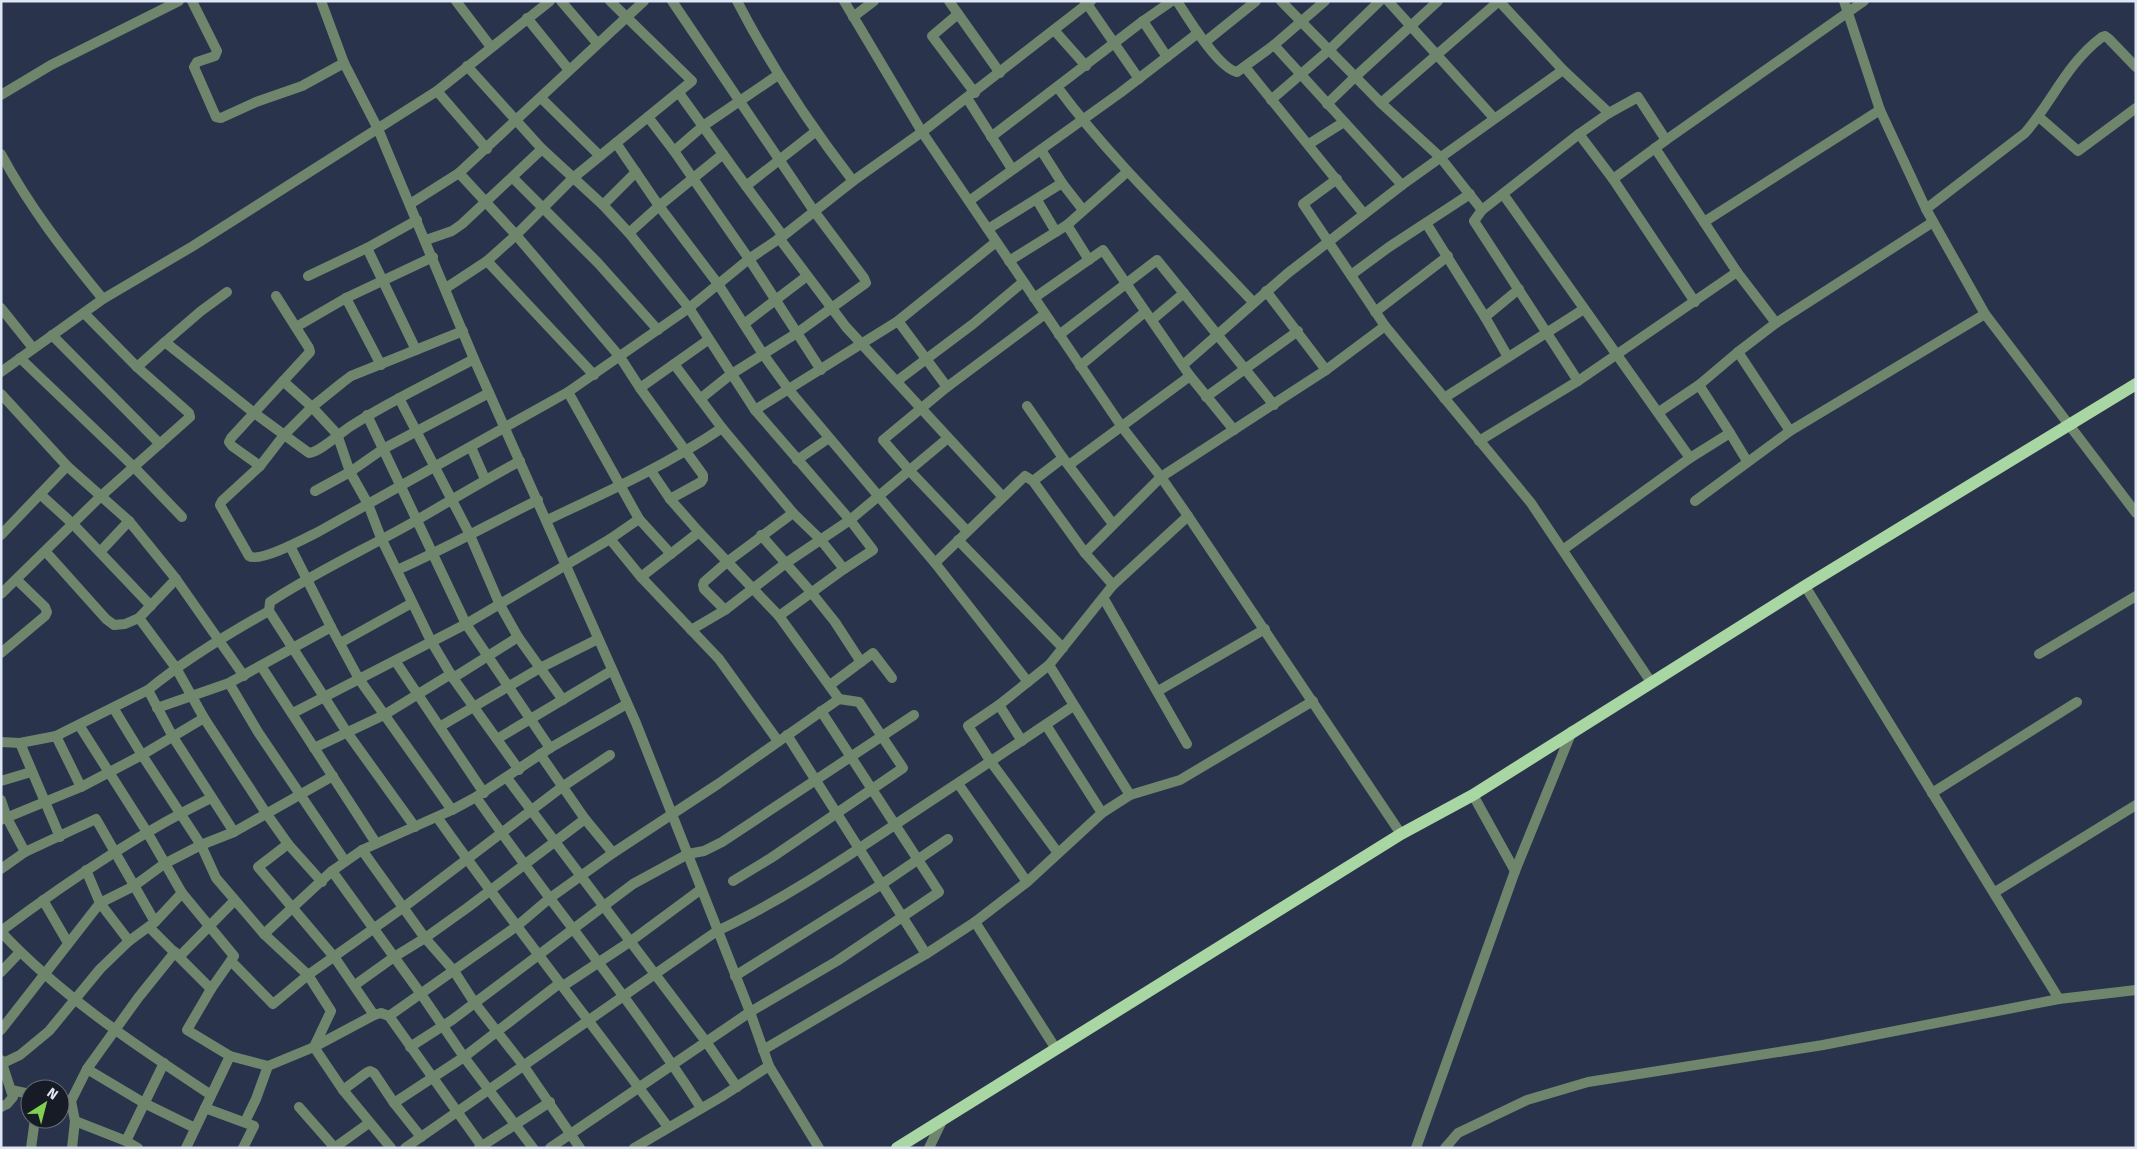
<svg xmlns="http://www.w3.org/2000/svg" width="2137" height="1149" font-family="'Fira Sans',sans-serif">
<style>
.lines{fill:none;stroke-linecap:round;stroke-linejoin:round}
.minor{stroke:#6f866c;stroke-width:10}
.tertiary{stroke:#6f866c;stroke-width:10}
.primary{stroke:#a9d7a3;stroke-width:12}
</style>
<rect width="100%" height="100%" fill="#29334c"/>
<g class="lines">
<g class="minor">
<path d="M 192,1 L 217,51 L 215,56 L 197,62 L 194,67 L 216,117 L 221,118 L 256,102 L 302,86 L 344,63"/>
<path d="M 321,1 L 344,63 L 378,129"/>
<path d="M 456,1 L 491,47"/>
<path d="M 561,1 L 597,43"/>
<path d="M 672,1 L 814,211 L 864,278 L 866,283 L 797,333 L 730,375 L 700,399"/>
<path d="M 737,1 C 770,65 809,124 853,181"/>
<path d="M 949,1 L 1000,73"/>
<path d="M 1085,1 L 1139,79"/>
<path d="M 1177,1 C 1188,18 1218,68 1237,72 L 1274,45 L 1325,1"/>
<path d="M 1281,1 L 1381,103 L 1440,157 L 1482,210"/>
<path d="M 1388,1 L 1494,118"/>
<path d="M 1499,1 L 1563,70 L 1609,113"/>
<path d="M 958,14 L 932,36 L 975,93"/>
<path d="M 853,17 L 874,1"/>
<path d="M 527,18 L 569,70"/>
<path d="M 1143,21 L 1167,57"/>
<path d="M 1054,30 L 1086,66"/>
<path d="M 1205,42 L 1256,1"/>
<path d="M 1274,45 L 1402,185"/>
<path d="M 467,66 L 542,149 L 603,205 L 629,233 L 689,308 L 755,410 L 850,520 L 873,550 L 844,569 L 779,616"/>
<path d="M 1245,67 L 1364,214"/>
<path d="M 778,75 L 703,126 L 674,151 L 749,259 L 821,370"/>
<path d="M 1058,88 C 1116,166 1187,231 1253,302"/>
<path d="M 437,91 L 487,149"/>
<path d="M 679,93 L 746,186 L 815,132"/>
<path d="M 1,95 L 51,65 L 179,1"/>
<path d="M 541,98 L 600,156"/>
<path d="M 967,98 L 1012,169"/>
<path d="M 1271,100 L 1329,50 L 1380,1"/>
<path d="M 1381,103 L 1499,1"/>
<path d="M 1327,104 L 1355,77 L 1438,1"/>
<path d="M 648,117 L 674,151"/>
<path d="M 2039,117 L 2078,151 L 2136,108"/>
<path d="M 991,137 L 1143,21 L 1172,1"/>
<path d="M 1666,140 L 1638,97 L 1609,113 L 1579,134 L 1613,179 L 1695,302"/>
<path d="M 616,143 L 659,206 L 718,284 L 763,354 L 789,390 L 935,563 L 1028,682"/>
<path d="M 1309,144 L 1344,122"/>
<path d="M 1041,150 L 1062,183 L 1083,210"/>
<path d="M 1,154 C 29,206 65,253 103,299"/>
<path d="M 459,173 L 516,235 L 620,357 L 640,388 L 703,475 L 703,479 L 701,482 L 670,499"/>
<path d="M 513,178 L 598,263 L 658,330"/>
<path d="M 1337,179 L 1303,204 L 1385,326 L 1531,503 L 1651,682"/>
<path d="M 1613,179 L 1666,140 L 1864,1"/>
<path d="M 746,186 L 783,236"/>
<path d="M 1503,194 L 1690,458"/>
<path d="M 1037,200 L 1056,232"/>
<path d="M 969,201 L 1120,93 L 1198,33"/>
<path d="M 410,204 L 459,173 L 644,1"/>
<path d="M 603,205 L 636,172"/>
<path d="M 1926,209 L 2025,133 C 2052,102 2067,63 2102,37 L 2105,36 L 2109,39 L 2136,67"/>
<path d="M 1704,222 L 1880,110"/>
<path d="M 1426,223 L 1485,317 L 1508,357"/>
<path d="M 1067,225 L 1089,260"/>
<path d="M 988,229 L 1062,183"/>
<path d="M 629,233 L 659,206 L 723,154"/>
<path d="M 779,238 L 846,327 L 1002,496"/>
<path d="M 426,240 L 452,231 L 462,224 L 542,149"/>
<path d="M 367,248 L 416,350"/>
<path d="M 487,261 L 594,375"/>
<path d="M 1009,261 L 1067,225 L 1127,172"/>
<path d="M 1737,272 L 1776,323"/>
<path d="M 1351,275 L 1389,247 L 1470,194"/>
<path d="M 308,276 L 367,248 L 417,220"/>
<path d="M 446,288 L 487,261 L 516,235 L 573,178 L 692,81 L 610,1"/>
<path d="M 1266,291 L 1326,370"/>
<path d="M 227,292 L 201,311 L 165,342 L 253,412 L 309,453 C 320,452 340,433 351,426 C 390,401 433,381 474,359"/>
<path d="M 346,298 L 381,365"/>
<path d="M 1034,298 L 1103,250 L 1190,376 L 1234,430"/>
<path d="M 1,308 L 33,348"/>
<path d="M 1375,312 L 1448,256"/>
<path d="M 1485,317 L 1519,289"/>
<path d="M 1152,320 L 1184,293"/>
<path d="M 898,321 L 947,387 L 883,440 L 909,470 L 967,531"/>
<path d="M 744,324 L 807,276"/>
<path d="M 296,327 L 346,298 L 433,257"/>
<path d="M 463,331 L 351,376 L 343,382 L 312,407 L 284,435 L 260,466 L 222,501 L 220,505 L 249,556 C 260,563 306,538 318,532 L 568,392 L 689,308 L 749,259 L 783,236 L 853,181 L 922,132 L 1091,1"/>
<path d="M 52,335 L 160,444"/>
<path d="M 1059,335 L 1157,260 L 1274,405"/>
<path d="M 708,340 L 674,364 L 722,428 L 793,513"/>
<path d="M 20,358 L 133,466 L 182,517"/>
<path d="M 1183,365 L 1288,273 L 1402,185 L 1563,70"/>
<path d="M 1080,366 L 1145,312"/>
<path d="M 137,367 L 165,342"/>
<path d="M 283,381 L 312,407 L 337,434 L 350,472 L 368,504 L 381,538 L 431,641 L 453,678 L 519,770"/>
<path d="M 897,381 L 973,324 L 1023,282"/>
<path d="M 1578,381 L 1474,221 L 1482,210 L 1579,134"/>
<path d="M 947,387 L 1045,314"/>
<path d="M 640,388 L 674,364"/>
<path d="M 1,394 L 67,466 L 129,521 L 176,579 L 244,676"/>
<path d="M 1206,397 L 1298,331"/>
<path d="M 399,398 L 469,533 L 500,605 L 518,637 L 563,700"/>
<path d="M 1444,398 L 1584,309"/>
<path d="M 1027,406 L 1063,458 L 1113,524"/>
<path d="M 755,410 L 898,321 L 996,242"/>
<path d="M 1659,412 L 1699,385 L 1738,352 L 1776,323 L 1933,222"/>
<path d="M 367,415 L 466,624 L 550,748"/>
<path d="M 1790,431 L 1985,314"/>
<path d="M 1730,433 L 1747,461"/>
<path d="M 1479,441 L 1578,381 L 1737,272 L 1655,148"/>
<path d="M 471,447 L 485,479"/>
<path d="M 797,460 L 829,438"/>
<path d="M 1069,465 L 1190,376"/>
<path d="M 260,466 L 232,446 L 229,442 L 231,438 L 310,352 L 309,348 L 276,296"/>
<path d="M 651,471 L 670,499 L 699,532 L 779,616 L 839,699"/>
<path d="M 1033,481 L 1063,458"/>
<path d="M 315,491 L 350,472 L 383,449 L 489,393"/>
<path d="M 40,494 L 73,524 L 151,606"/>
<path d="M 1695,501 L 1790,431 L 1738,352"/>
<path d="M 639,519 L 671,554"/>
<path d="M 547,520 C 607,492 667,465 722,428"/>
<path d="M 699,532 L 641,577 L 719,659 L 778,741"/>
<path d="M 1,535 L 67,466"/>
<path d="M 761,535 L 811,592 L 835,622 L 861,662"/>
<path d="M 610,539 L 641,577"/>
<path d="M 958,540 L 1063,648"/>
<path d="M 290,546 L 331,627"/>
<path d="M 1564,549 L 1690,458 L 1730,433 L 1699,385"/>
<path d="M 46,552 L 106,619 L 114,625 L 125,624 L 139,618"/>
<path d="M 100,552 L 129,521"/>
<path d="M 1085,553 L 1161,477 L 1326,370 L 1385,326"/>
<path d="M 935,563 L 1025,476 L 1033,481 L 1085,553 L 1113,585"/>
<path d="M 397,570 C 445,549 491,523 538,500"/>
<path d="M 176,579 L 139,618 L 176,668 L 204,718 L 266,813 L 288,844 L 322,882"/>
<path d="M 1805,586 L 2059,999"/>
<path d="M 1,594 L 101,496 L 190,417 L 189,413 L 137,367 L 84,313"/>
<path d="M 1104,599 L 1187,744"/>
<path d="M 725,610 L 704,589 L 703,585 L 704,582 L 727,562 L 793,513 L 820,539 L 844,569"/>
<path d="M 691,630 L 725,610 L 786,563 L 850,520 L 948,438"/>
<path d="M 340,643 L 412,603"/>
<path d="M 1,653 L 45,616 L 47,612 L 45,607 L 17,580"/>
<path d="M 2039,654 L 2136,596"/>
<path d="M 396,662 L 484,793"/>
<path d="M 1049,665 L 1130,795"/>
<path d="M 261,666 L 376,843"/>
<path d="M 453,678 L 518,637"/>
<path d="M 229,683 L 258,732 L 345,861"/>
<path d="M 830,685 L 873,653 L 892,678"/>
<path d="M 1158,691 L 1265,629"/>
<path d="M 999,705 L 968,726 L 991,762 L 1058,853"/>
<path d="M 157,708 L 229,683 L 331,627 L 359,679 L 452,810"/>
<path d="M 114,709 L 142,755 L 201,845 L 216,878 L 264,934 L 308,975 L 331,1011 L 314,1047 L 343,1090 L 391,1148"/>
<path d="M 293,713 L 466,624 L 610,539 L 639,519 L 568,392"/>
<path d="M 79,725 L 147,832 L 182,893 L 234,956 L 211,989 L 187,1030 L 230,1056 L 268,1066 L 314,1047 L 374,1015 L 381,1013 L 389,1016 L 483,1148"/>
<path d="M 1046,725 L 1102,813"/>
<path d="M 441,726 L 540,668 L 598,639"/>
<path d="M 787,735 L 926,954"/>
<path d="M 56,736 L 81,787"/>
<path d="M 497,739 L 611,671"/>
<path d="M 1022,741 L 999,705 L 1049,665 L 1113,585 L 1188,516"/>
<path d="M 1,742 L 20,743 L 56,736 L 148,690"/>
<path d="M 20,743 L 60,837"/>
<path d="M 314,748 L 384,715 L 451,674"/>
<path d="M 540,754 L 585,819 L 613,853"/>
<path d="M 507,778 L 707,1043 L 737,1087"/>
<path d="M 1,781 L 31,772"/>
<path d="M 959,785 L 1027,882"/>
<path d="M 1932,793 L 2077,702"/>
<path d="M 1473,795 L 1515,871"/>
<path d="M 476,797 C 549,902 632,1000 701,1108"/>
<path d="M 1,800 L 7,818 L 25,852"/>
<path d="M 437,817 C 511,922 592,1023 668,1127"/>
<path d="M 1,820 L 81,787 L 142,755 L 204,718"/>
<path d="M 415,827 L 346,731 L 269,611 L 270,602 C 317,571 368,548 417,520 C 451,500 485,480 520,461"/>
<path d="M 234,832 L 173,737 L 148,690 C 186,659 226,635 269,611"/>
<path d="M 288,844 L 258,867 L 335,958 L 374,1015"/>
<path d="M 362,850 L 425,938 L 454,971 L 474,1002 L 523,1065 L 580,1148"/>
<path d="M 1,869 L 25,852 L 96,819 L 155,922"/>
<path d="M 86,870 L 100,903 L 129,941"/>
<path d="M 332,871 L 421,994 L 464,1057 L 533,1148"/>
<path d="M 1995,892 L 2136,805"/>
<path d="M 43,900 L 68,943"/>
<path d="M 975,922 L 1056,1049"/>
<path d="M 149,927 L 211,989"/>
<path d="M 1,931 C 68,881 137,834 211,798"/>
<path d="M 1,932 C 62,997 137,1046 211,1095"/>
<path d="M 264,934 L 332,871 L 362,850 L 452,810 L 476,797 L 550,748 L 627,704"/>
<path d="M 180,956 L 234,901"/>
<path d="M 231,961 L 273,1004 L 308,975 L 404,907 L 562,787 L 610,755"/>
<path d="M 1,972 L 20,952"/>
<path d="M 735,976 L 882,884 L 948,839"/>
<path d="M 355,985 L 394,957 L 425,938 L 467,908 L 585,819"/>
<path d="M 563,986 L 631,941 L 700,890"/>
<path d="M 389,1016 L 517,926 L 550,898 L 613,853 L 718,784 L 839,699 L 859,702 L 903,768 L 771,858 L 733,881"/>
<path d="M 1,1030 L 100,903 L 134,886 L 164,864 L 201,845 L 234,832 L 333,776"/>
<path d="M 410,1047 L 452,1020 L 633,884 L 688,854 L 704,851 L 722,842 L 914,715"/>
<path d="M 763,1050 L 926,954 L 975,922 L 1027,882 L 1102,813 L 1130,795 L 1180,780 L 1313,701"/>
<path d="M 1,1060 L 13,1097 L 7,1104 L 1,1107"/>
<path d="M 1,1064 L 20,1055 L 49,1031 L 100,969 L 129,941 L 155,922 L 182,893"/>
<path d="M 87,1069 L 144,1103 L 195,1128"/>
<path d="M 11,1090 L 30,1094"/>
<path d="M 343,1090 L 366,1073 L 370,1071 L 374,1073 L 394,1103 L 421,1137"/>
<path d="M 60,1099 L 71,1101"/>
<path d="M 394,1103 L 464,1057 L 560,983"/>
<path d="M 299,1107 L 335,1148"/>
<path d="M 205,1108 L 254,1126 L 243,1148"/>
<path d="M 75,1121 L 126,1141 L 138,1148"/>
<path d="M 245,1122 L 256,1099 L 268,1066"/>
<path d="M 126,1141 L 164,1063"/>
<path d="M 31,1148 L 35,1119"/>
<path d="M 72,1148 L 75,1121 L 71,1101 L 87,1069 L 138,998 L 175,952"/>
<path d="M 186,1148 L 230,1056"/>
<path d="M 334,1148 L 369,1123"/>
<path d="M 405,1148 L 717,931 C 779,902 836,864 893,826 C 953,786 1013,747 1073,706"/>
<path d="M 479,1148 L 550,1102"/>
<path d="M 550,1148 L 750,1012 L 837,961 L 939,892 L 821,711"/>
<path d="M 634,1148 L 721,1097 L 769,1066"/>
<path d="M 1416,1148 L 1515,871 L 1572,731"/>
</g>
<g class="tertiary">
<path d="M 844,1 L 922,132 L 1122,427 L 1161,477 L 1188,516 L 1401,834"/>
<path d="M 1844,1 L 1880,110 L 1926,209 L 1985,314 L 2136,513"/>
<path d="M 378,129 L 474,359 L 636,723 L 750,1012 L 769,1066 L 819,1148"/>
<path d="M 1,372 L 103,299 L 193,246 L 437,91 L 550,1"/>
<path d="M 929,1148 L 942,1121"/>
<path d="M 1445,1148 L 1458,1133 L 1527,1100 L 1588,1082 L 1823,1045 L 2059,999 L 2136,990"/>
</g>
<path class="primary" d="M 897,1148 L 1401,834 L 1473,795 L 1805,586 L 2136,384"/>
</g>
<rect width="2137" height="1149" fill="none" stroke="#dee5f5" stroke-width="5"/>
<g transform="translate(45 1104) rotate(36)"><circle r="24" fill="#171b26" stroke="#676c79"/>
<path d="M0-4L9 19L0 12L-9 19Z" fill="#81d050"/>
<text y="-8" font-size="14" font-weight="bold" text-anchor="middle" fill="#dee5f5">N</text>
</g>
</svg>
